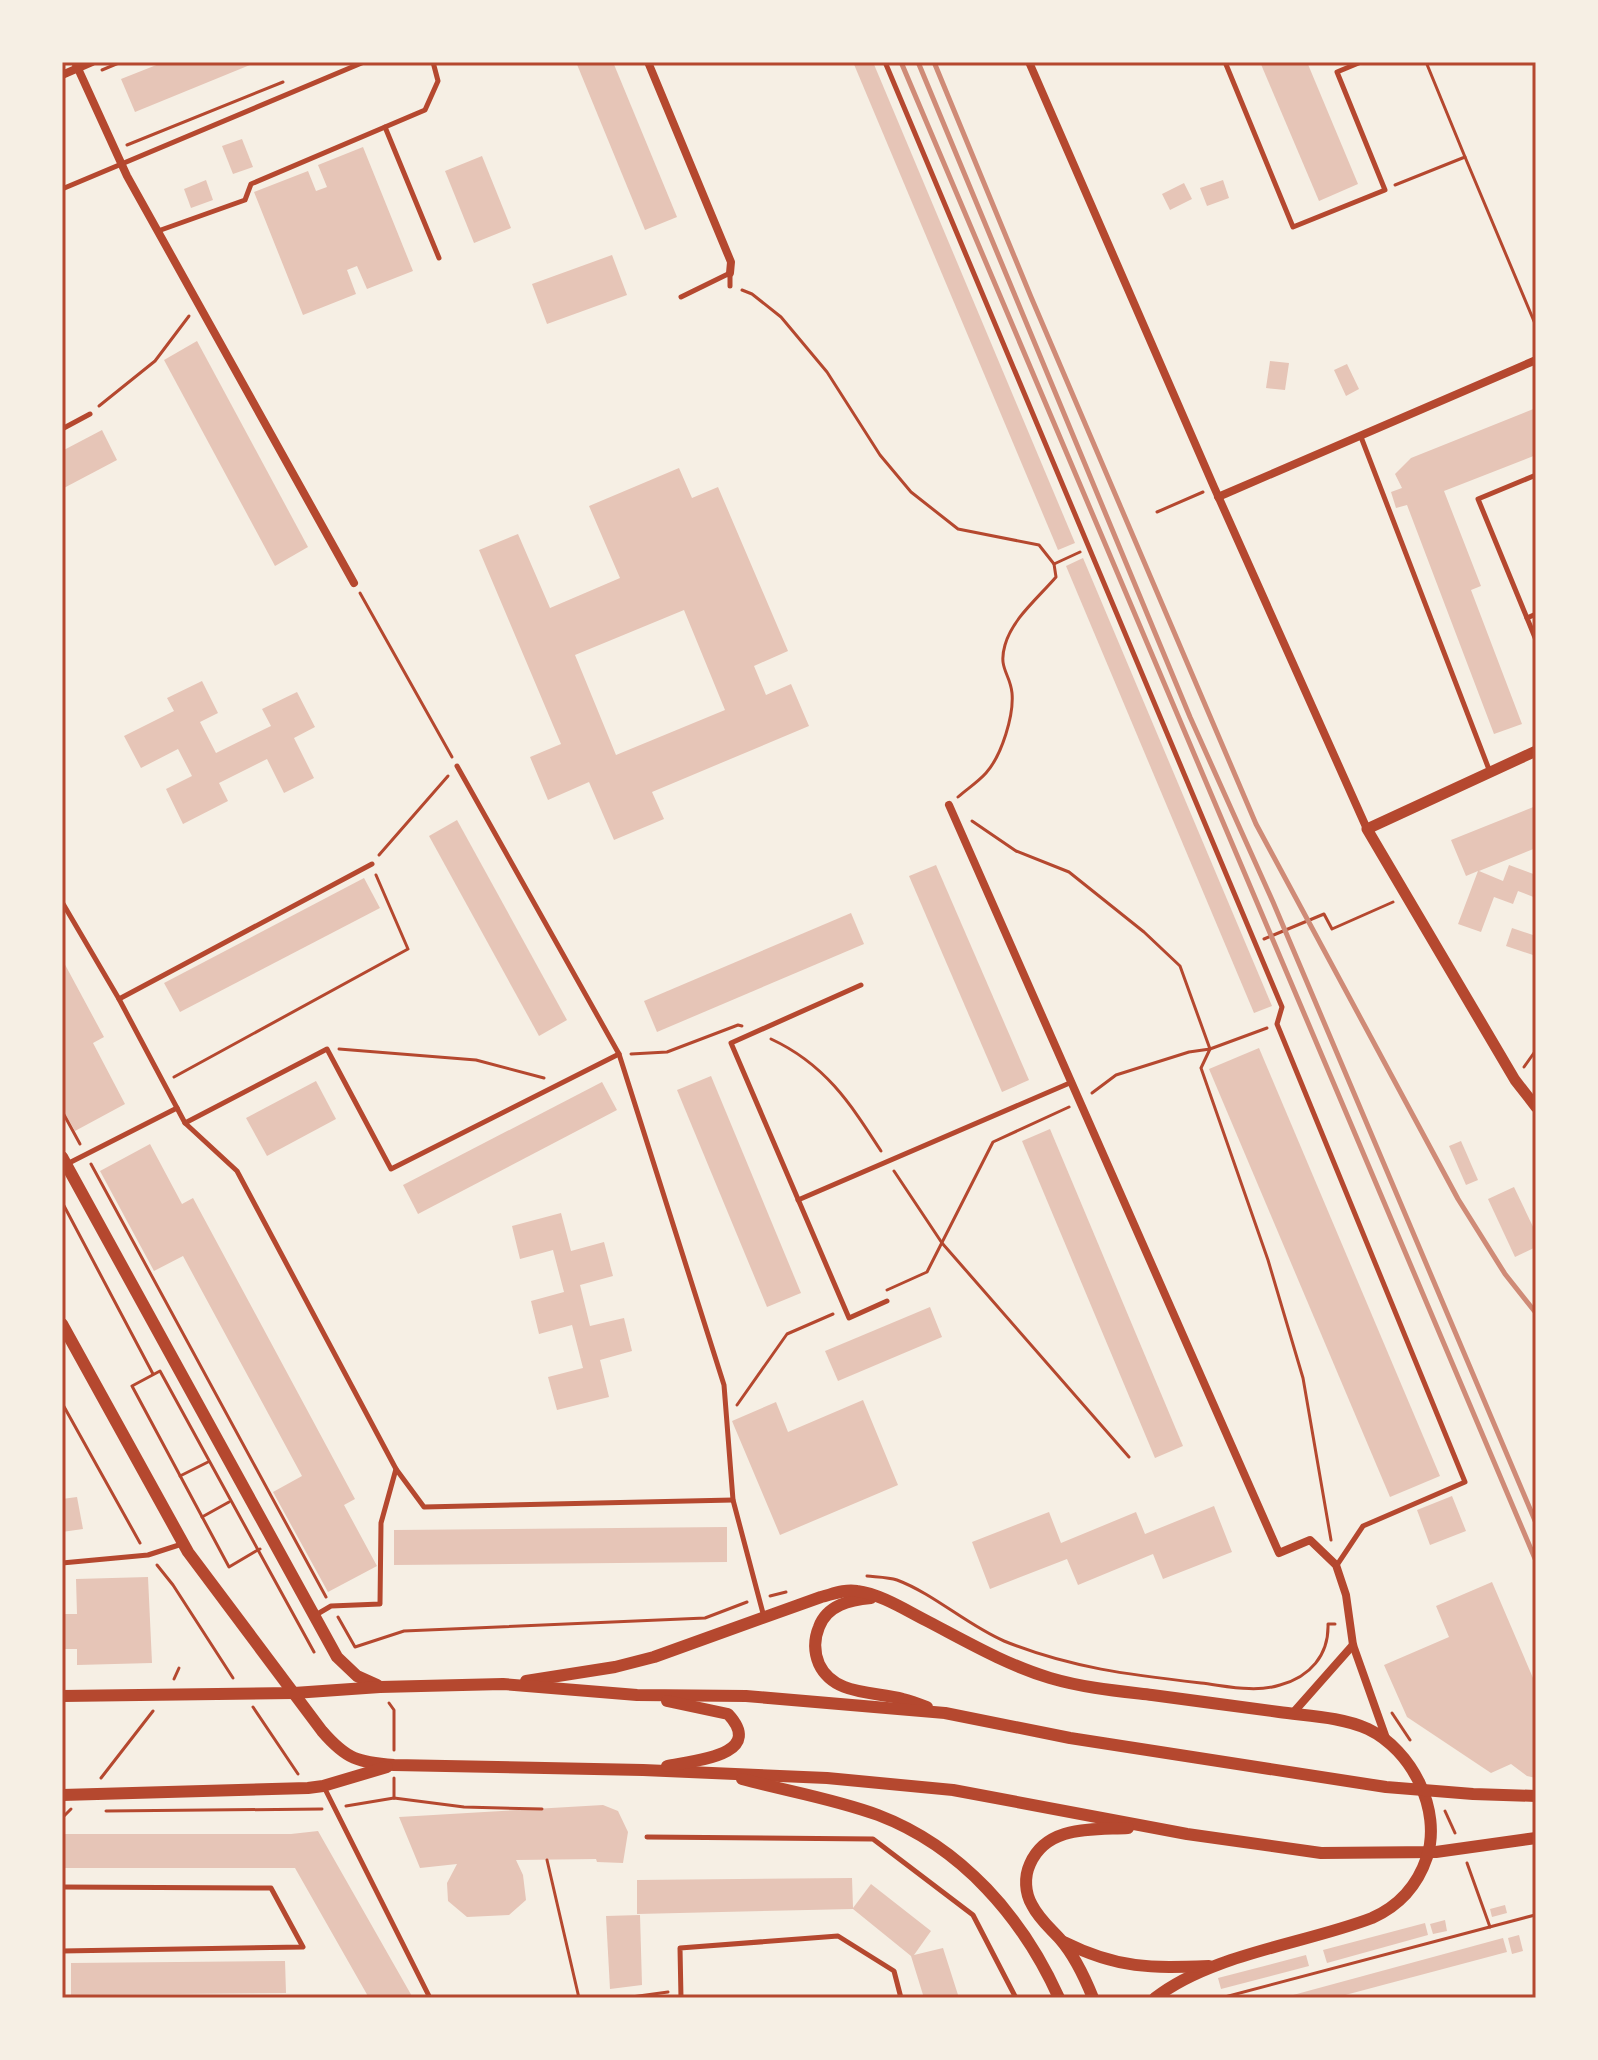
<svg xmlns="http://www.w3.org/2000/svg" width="1598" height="2060" font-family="Arial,sans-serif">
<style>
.building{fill:#e6c5b7;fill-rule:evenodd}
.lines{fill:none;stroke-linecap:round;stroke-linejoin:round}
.path{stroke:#b5482f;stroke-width:3}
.service{stroke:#b5482f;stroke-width:5}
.minor{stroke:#b5482f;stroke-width:8}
.tertiary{stroke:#b5482f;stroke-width:11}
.secondary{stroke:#b5482f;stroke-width:12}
.rail{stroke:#cf8b77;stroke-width:5}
.neatline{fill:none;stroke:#b5482f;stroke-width:3}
</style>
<rect width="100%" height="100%" fill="#f6efe4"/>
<g class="building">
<path d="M 164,62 L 257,62 L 135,112 L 121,79 Z"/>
<path d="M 576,62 L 613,62 L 677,217 L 645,230 Z"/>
<path d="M 853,62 L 873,62 L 1075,543 L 1058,550 Z"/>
<path d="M 1260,62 L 1307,62 L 1358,184 L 1319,201 Z"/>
<path d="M 242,139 L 253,167 L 233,174 L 222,146 Z"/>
<path d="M 363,147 L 413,271 L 367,289 L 357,266 L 347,270 L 356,294 L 303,315 L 254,192 L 308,171 L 316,191 L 327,187 L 318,165 Z"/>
<path d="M 482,156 L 511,228 L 474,243 L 445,171 Z"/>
<path d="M 206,180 L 213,200 L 191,208 L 184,189 Z"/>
<path d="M 1223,180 L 1229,198 L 1207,206 L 1200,188 Z"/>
<path d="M 1184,183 L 1192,199 L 1170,210 L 1162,194 Z"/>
<path d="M 612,255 L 627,295 L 547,324 L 532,284 Z"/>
<path d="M 197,341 L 308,547 L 275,566 L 164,360 Z"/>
<path d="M 1270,361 L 1289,363 L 1285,390 L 1266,388 Z"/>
<path d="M 1347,364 L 1359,389 L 1346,396 L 1334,370 Z"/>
<path d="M 1536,408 L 1536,455 L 1444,491 L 1481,586 L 1471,590 L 1522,724 L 1494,734 L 1407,505 L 1396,508 L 1391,492 L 1402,488 L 1395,474 L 1411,458 Z"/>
<path d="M 102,430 L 117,460 L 62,489 L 62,451 Z"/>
<path d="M 679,468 L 692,498 L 718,487 L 788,651 L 754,666 L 766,695 L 791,684 L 809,726 L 652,792 L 664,819 L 614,840 L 589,782 L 548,800 L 530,757 L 561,744 L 479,550 L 518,534 L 550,608 L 620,578 L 589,506 ZM 684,610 L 725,710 L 616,755 L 575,655 Z"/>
<path d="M 1083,558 L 1272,1006 L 1254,1013 L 1066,566 Z"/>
<path d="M 202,681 L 218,713 L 200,722 L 216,753 L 271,726 L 262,709 L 297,692 L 315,727 L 294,738 L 314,778 L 284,793 L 267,759 L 219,783 L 228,801 L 183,824 L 166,789 L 192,776 L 178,749 L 141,768 L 124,736 L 174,711 L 167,698 Z"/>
<path d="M 1536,806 L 1536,848 L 1479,871 L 1503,881 L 1509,865 L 1536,875 L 1536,898 L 1518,891 L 1513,904 L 1494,897 L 1481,932 L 1458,924 L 1478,871 L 1466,876 L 1451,840 Z"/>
<path d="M 457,820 L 567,1020 L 539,1036 L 429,836 Z"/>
<path d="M 936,865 L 1029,1080 L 1002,1092 L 909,876 Z"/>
<path d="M 364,878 L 380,908 L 180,1012 L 164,983 Z"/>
<path d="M 851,913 L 864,944 L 657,1032 L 644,1001 Z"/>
<path d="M 1512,928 L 1536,936 L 1536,956 L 1506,946 Z"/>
<path d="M 62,959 L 104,1037 L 93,1043 L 125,1104 L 75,1131 L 62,1108 Z"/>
<path d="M 1259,1048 L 1440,1476 L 1390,1497 L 1209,1069 Z"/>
<path d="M 711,1076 L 801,1293 L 767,1307 L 677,1090 Z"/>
<path d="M 316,1081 L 336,1119 L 267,1156 L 246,1118 Z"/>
<path d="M 602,1082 L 617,1110 L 418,1214 L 403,1185 Z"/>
<path d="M 1050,1129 L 1183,1446 L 1155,1458 L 1022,1141 Z"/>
<path d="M 1461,1141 L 1478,1180 L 1466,1185 L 1449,1146 Z"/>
<path d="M 150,1144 L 182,1204 L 193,1198 L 355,1499 L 344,1505 L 377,1566 L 328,1592 L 273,1492 L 302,1476 L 183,1256 L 154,1271 L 100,1171 Z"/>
<path d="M 1514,1187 L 1536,1233 L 1536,1247 L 1515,1257 L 1488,1199 Z"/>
<path d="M 561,1213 L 571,1251 L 604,1242 L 613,1276 L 580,1285 L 590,1326 L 624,1318 L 632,1351 L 600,1360 L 609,1397 L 557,1410 L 548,1377 L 583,1368 L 572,1325 L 539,1334 L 531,1301 L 564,1292 L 553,1250 L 520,1259 L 512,1226 Z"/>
<path d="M 930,1307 L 942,1337 L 838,1381 L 825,1351 Z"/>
<path d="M 863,1400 L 898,1485 L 780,1535 L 732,1421 L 776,1402 L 788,1432 Z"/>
<path d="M 1452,1496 L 1466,1531 L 1430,1545 L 1417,1510 Z"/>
<path d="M 77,1497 L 83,1529 L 62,1532 L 62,1499 Z"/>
<path d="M 1214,1506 L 1232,1552 L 1163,1579 L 1153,1554 L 1078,1585 L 1067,1559 L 990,1589 L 972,1542 L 1049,1512 L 1061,1543 L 1136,1512 L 1145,1534 Z"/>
<path d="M 727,1527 L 727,1562 L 394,1565 L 394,1530 Z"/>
<path d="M 148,1577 L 152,1663 L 77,1665 L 77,1649 L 62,1649 L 62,1614 L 77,1614 L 76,1579 Z"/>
<path d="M 1492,1582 L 1536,1685 L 1536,1778 L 1527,1776 L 1511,1764 L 1491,1773 L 1407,1717 L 1384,1665 L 1449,1637 L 1436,1606 Z"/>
<path d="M 603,1805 L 618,1811 L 628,1832 L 623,1863 L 597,1862 L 596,1859 L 516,1860 L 523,1875 L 526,1900 L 509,1915 L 467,1917 L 448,1901 L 447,1883 L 457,1864 L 420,1868 L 399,1817 Z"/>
<path d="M 318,1831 L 413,1998 L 369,1998 L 295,1868 L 65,1868 L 65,1834 L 291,1834 Z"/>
<path d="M 852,1878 L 853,1908 L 871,1884 L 931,1931 L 914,1955 L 943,1948 L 959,1998 L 924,1998 L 911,1956 L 853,1909 L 637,1914 L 637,1880 Z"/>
<path d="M 1505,1905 L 1507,1913 L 1492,1917 L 1490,1909 Z"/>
<path d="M 640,1915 L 642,1985 L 610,1989 L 606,1916 Z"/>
<path d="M 1445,1920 L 1447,1931 L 1433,1934 L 1430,1924 Z"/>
<path d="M 1425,1923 L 1428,1935 L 1327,1963 L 1323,1950 Z"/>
<path d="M 1519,1935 L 1523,1951 L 1512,1954 L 1508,1938 Z"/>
<path d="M 1503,1938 L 1507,1952 L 1334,1998 L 1282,1998 Z"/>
<path d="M 1306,1955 L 1309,1966 L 1221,1989 L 1218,1978 Z"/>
<path d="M 285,1961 L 286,1993 L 71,1995 L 71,1963 Z"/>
</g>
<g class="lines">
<g class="path">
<path d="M 102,70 L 121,62"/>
<path d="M 127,145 L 283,82"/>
<path d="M 1465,157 L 1536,326"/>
<path d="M 1395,185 L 1465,157 L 1426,62"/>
<path d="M 742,290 L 752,294 L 781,317 L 827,372 L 880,455 L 911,492 L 958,529 L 1039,545 L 1054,564 L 1080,552"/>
<path d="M 99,406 L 155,361 L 189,316"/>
<path d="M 1157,512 L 1203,492"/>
<path d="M 360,593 L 452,757"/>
<path d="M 958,797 C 967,789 978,782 986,773 C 1002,755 1014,715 1012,693 C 1010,673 998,669 1005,645 C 1012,619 1039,597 1056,577 L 1054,564"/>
<path d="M 972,821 L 1016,851 L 1069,872 L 1144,932 L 1180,966 L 1210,1049 L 1201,1068 L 1268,1260 L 1303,1378 L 1331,1540"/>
<path d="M 379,855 L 448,776"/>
<path d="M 1264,939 L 1324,914 L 1332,929 L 1393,902"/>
<path d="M 771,1039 C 825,1064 850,1103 881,1151"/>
<path d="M 339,1049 L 476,1060 L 544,1078"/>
<path d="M 631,1054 L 667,1052 L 738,1025 L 742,1026"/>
<path d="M 1524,1067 L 1536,1050"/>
<path d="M 174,1077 L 408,949 L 376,875"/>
<path d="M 1092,1093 L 1116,1075 L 1189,1052 L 1210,1049 L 1267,1028"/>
<path d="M 62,1111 L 80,1144"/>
<path d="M 91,1164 L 326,1597"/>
<path d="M 894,1171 L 942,1243 L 1129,1457"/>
<path d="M 62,1202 L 153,1374"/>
<path d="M 887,1290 L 927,1272 L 993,1142 L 1069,1107"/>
<path d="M 62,1403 L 140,1543"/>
<path d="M 737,1405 L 787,1334 L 833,1314"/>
<path d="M 180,1476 L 208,1462"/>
<path d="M 202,1517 L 229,1502"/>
<path d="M 260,1549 L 256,1551 L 229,1567 L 132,1386 L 160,1371 L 314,1652"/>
<path d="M 157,1565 L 173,1585 L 233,1678"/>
<path d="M 867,1576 C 877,1577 889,1577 897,1580 C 934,1594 967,1625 1004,1641 C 1070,1668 1131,1675 1201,1683 C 1227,1686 1255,1693 1280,1685 C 1310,1677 1329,1655 1328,1624 L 1335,1624"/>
<path d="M 770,1596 L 786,1592"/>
<path d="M 338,1617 L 355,1647 L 404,1631 L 705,1618 L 747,1602"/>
<path d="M 174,1679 L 179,1668"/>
<path d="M 389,1703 L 394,1710 L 394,1750"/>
<path d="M 253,1707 L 298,1774"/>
<path d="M 1392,1713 L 1410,1740"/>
<path d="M 101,1778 L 153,1711"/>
<path d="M 394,1778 L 394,1798"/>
<path d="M 346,1806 L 394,1798 L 464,1807 L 542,1809"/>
<path d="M 106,1811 L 322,1809"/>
<path d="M 1445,1811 L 1455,1833"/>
<path d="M 62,1818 L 71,1809"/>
<path d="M 547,1860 L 579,1998"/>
<path d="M 1467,1863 L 1490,1927"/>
<path d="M 624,1998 L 668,1992"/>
<path d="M 1221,1998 L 1535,1915"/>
</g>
<g class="service">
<path d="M 885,62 L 1282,1007 L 1277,1024 L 1465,1482 L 1363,1526 L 1337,1565"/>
<path d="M 1225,62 L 1293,227 L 1385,190 L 1337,72 L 1361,62"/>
<path d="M 385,127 L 439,258"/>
<path d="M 62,189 L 364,62"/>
<path d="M 158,231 L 245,200 L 251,184 L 425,110 L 438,81 L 433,62"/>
<path d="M 681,297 L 730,273 L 730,286"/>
<path d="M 62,429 L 90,414"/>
<path d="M 1361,437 L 1490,772"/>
<path d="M 1536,475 L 1478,499 L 1527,618 L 1536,614"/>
<path d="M 1527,618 L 1536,640"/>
<path d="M 457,766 L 619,1054 L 724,1385 L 733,1500 L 764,1617"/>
<path d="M 62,902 L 119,999 L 185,1123 L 237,1171 L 396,1469"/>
<path d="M 861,985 L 731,1043 L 849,1318 L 887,1301"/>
<path d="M 119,999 L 372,864"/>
<path d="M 185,1123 L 327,1049 L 391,1169 L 619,1054"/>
<path d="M 67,1164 L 177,1108"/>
<path d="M 798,1200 L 1072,1082"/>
<path d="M 62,1563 L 148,1555 L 182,1544"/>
<path d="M 314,1616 L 331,1606 L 380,1604 L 381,1523 L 396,1469 L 424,1507 L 733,1500"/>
<path d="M 324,1787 L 430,1998"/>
<path d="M 647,1837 L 873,1839 L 973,1915 L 1016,1998"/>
<path d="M 62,1887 L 271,1888 L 303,1947 L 62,1951"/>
<path d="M 681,1998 L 680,1948 L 838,1936 L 894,1971 L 901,1998"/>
</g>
<g class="minor">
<path d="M 75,62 L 127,176 L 354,583"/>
<path d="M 648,62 L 731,262 L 730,273"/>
<path d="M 1029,62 L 1214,487 L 1367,829"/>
<path d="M 62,75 L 92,62"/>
<path d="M 1218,497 L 1536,360"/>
<path d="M 949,805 L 1279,1553 L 1310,1540 L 1336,1565 L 1346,1595 L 1353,1645 L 1386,1738"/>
<path d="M 1292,1714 L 1353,1645"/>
</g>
<path class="tertiary" d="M 1536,751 L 1367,829 L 1515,1080 L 1536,1107"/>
<g class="secondary">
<path d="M 62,1157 L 337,1657 L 357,1676 L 377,1685"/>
<path d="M 62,1324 L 188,1552 L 322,1731 C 347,1760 358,1762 394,1765 L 643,1770 L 827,1778 L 953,1790 L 1187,1834 L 1321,1853 L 1436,1852 L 1536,1838"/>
<path d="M 871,1598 C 850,1600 827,1605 819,1627 C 814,1639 814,1652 819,1664 C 834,1696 874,1691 903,1699 C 911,1701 919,1704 927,1707"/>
<path d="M 526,1681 L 615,1667 L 654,1657 L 821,1597 C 833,1594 844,1589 857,1591 C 881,1594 907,1611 929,1622 C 969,1643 1007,1665 1050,1678 C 1084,1688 1118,1691 1152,1695 C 1194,1701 1237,1706 1279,1712 C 1308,1716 1342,1717 1368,1729 C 1412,1750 1442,1810 1427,1857 C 1417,1887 1399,1906 1372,1918 C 1304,1944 1211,1954 1155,1998"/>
<path d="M 62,1696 L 294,1693 L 380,1687 L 503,1684 L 637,1695 L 746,1696 L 945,1713 L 1070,1738 L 1386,1787 L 1473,1794 L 1536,1796"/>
<path d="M 667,1766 C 691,1761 767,1756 728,1714 L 667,1701"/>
<path d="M 742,1779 C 787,1791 835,1799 878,1815 C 962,1847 1023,1918 1059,1998"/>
<path d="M 62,1795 L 308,1788 L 323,1786 L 387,1767"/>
<path d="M 1064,1942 C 1118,1969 1151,1968 1209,1966"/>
<path d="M 1093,1998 C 1085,1978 1074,1955 1060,1939 C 1050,1928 1039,1919 1032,1905 C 1025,1893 1024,1877 1030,1864 C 1047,1825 1092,1830 1128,1828"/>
</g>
<g class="rail">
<path d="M 901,62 L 1536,1561"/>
<path d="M 918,62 L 1190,717 L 1273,902 L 1536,1523"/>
<path d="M 934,62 L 1031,297 L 1256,824 L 1458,1199 L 1505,1274 L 1536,1313"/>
</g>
</g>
<rect width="1598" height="2060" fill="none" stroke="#f6efe4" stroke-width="128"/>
<rect x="64" y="64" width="1470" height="1932" class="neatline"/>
</svg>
